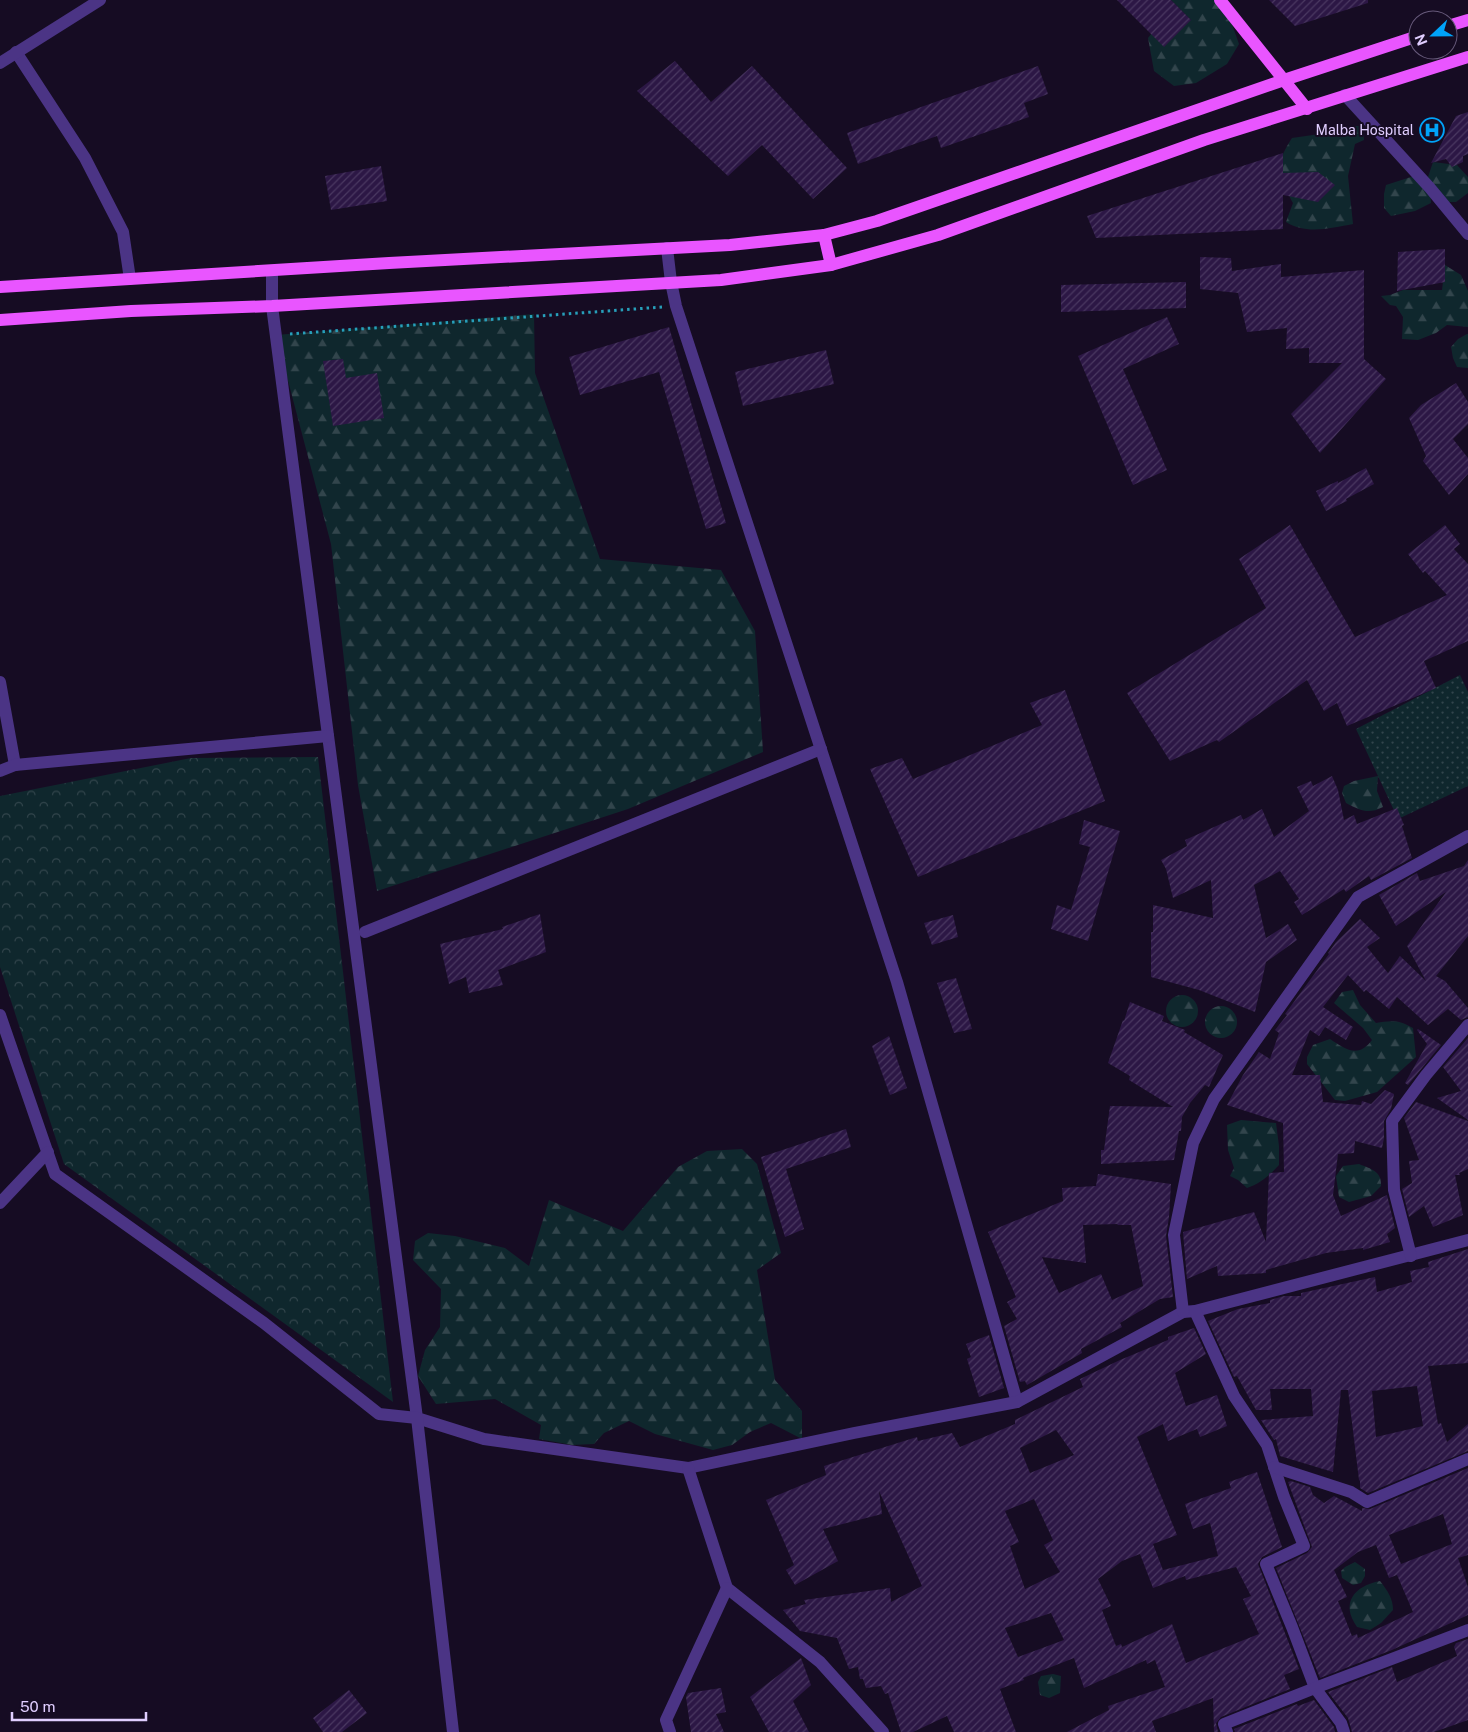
<svg xmlns="http://www.w3.org/2000/svg" width="1468" height="1732" font-family="'Public Sans',sans-serif">
<style>
.grass{fill:url(#grass-dots)}
.forest{fill:url(#forest-firs)}
.park{fill:url(#park-crowns)}
.building{fill:url(#building-hatch);fill-rule:evenodd}
.lines{fill:none;stroke-linecap:round;stroke-linejoin:round}
.path{stroke:#279fba;stroke-width:3;stroke-dasharray:2.5 4;stroke-linecap:butt}
.minor{stroke:#4b3485;stroke-width:12}
.major{stroke:#e955ff;stroke-width:12}
.labels{text-anchor:middle;dominant-baseline:central;stroke-width:4;stroke-linejoin:round;paint-order:stroke}
.poi-label{font-size:14px;fill:#e0ceff;stroke:#160c23;text-anchor:end}
</style>
<defs>
<pattern id="grass-dots" width="8" height="8" patternUnits="userSpaceOnUse" patternTransform="scale(1.25)"><rect width="8" height="8" fill="#0f272d"/><path d="M2 2h.1M6 6h.1" fill="none" stroke="#32454c" stroke-width="1.8" stroke-linecap="round"/></pattern>
<pattern id="forest-firs" width="22" height="20" patternUnits="userSpaceOnUse" patternTransform="scale(1.25)"><rect width="22" height="20" fill="#0f272d"/><path d="M5 1l3.5 6h-7zM16 11l3.5 6h-7z" fill="#32454c"/></pattern>
<pattern id="park-crowns" width="20" height="18" patternUnits="userSpaceOnUse" patternTransform="scale(1.25)"><rect width="20" height="18" fill="#0f272d"/><path d="M2 6a3 3 0 1 1 6 0M12 15a3 3 0 1 1 6 0" fill="none" stroke="#32454c"/></pattern>
<pattern id="building-hatch" width="6" height="6" patternUnits="userSpaceOnUse" patternTransform="scale(1.25)"><rect width="6" height="6" fill="#2c1745"/><path d="M-1 1l2-2M0 6l6-6M5 7l2-2" fill="none" stroke="#4a3861"/></pattern>
</defs>
<rect width="100%" height="100%" fill="#160c23"/>
<path class="grass" d="M 1460,675 L 1468,692 L 1468,786 L 1398,819 L 1356,729 Z"/>
<g class="forest">
<path d="M 1171,0 L 1217,0 L 1228,13 L 1239,44 L 1227,64 L 1196,83 L 1174,86 L 1154,71 L 1148,38 L 1155,29 L 1191,20 Z"/>
<path d="M 1349,126 L 1363,126 L 1364,140 L 1355,144 L 1348,176 L 1353,224 C 1331,228 1306,235 1286,222 L 1293,203 C 1288,194 1280,174 1280,164 C 1281,156 1288,144 1292,138 L 1320,134 Z"/>
<path d="M 1433,162 L 1457,165 L 1468,177 L 1468,193 L 1456,202 L 1442,202 L 1428,177 Z"/>
<path d="M 1414,176 L 1430,188 L 1431,203 L 1415,211 L 1391,216 L 1384,208 L 1384,194 L 1386,185 Z"/>
<path d="M 1445,265 L 1461,275 L 1468,291 L 1468,327 L 1447,325 L 1436,333 L 1418,340 L 1402,339 L 1403,317 L 1396,306 L 1390,305 L 1381,296 L 1390,295 L 1403,290 L 1442,290 Z"/>
<path d="M 534,314 L 535,373 L 600,559 L 721,570 L 755,631 L 763,752 L 628,809 L 377,891 L 358,785 L 331,544 L 276,335 Z"/>
<path d="M 1467,334 L 1468,334 L 1468,368 L 1457,367 L 1453,358 L 1451,347 L 1458,339 Z"/>
<path d="M 1378,776 L 1377,791 L 1383,807 C 1368,815 1360,810 1346,803 L 1342,793 L 1344,786 L 1354,781 Z"/>
<path d="M 1353,990 L 1360,1005 L 1376,1023 C 1391,1020 1400,1020 1413,1028 L 1416,1057 L 1377,1092 L 1345,1101 L 1335,1100 L 1307,1064 L 1307,1057 L 1313,1045 L 1330,1039 C 1345,1049 1358,1059 1372,1040 L 1363,1028 L 1334,1003 L 1342,992 Z"/>
<circle cx="1182" cy="1011" r="16"/>
<circle cx="1221" cy="1022" r="16"/>
<path d="M 1241,1120 L 1276,1123 L 1279,1146 L 1279,1165 C 1269,1176 1261,1183 1247,1188 L 1238,1180 L 1230,1176 L 1234,1168 L 1228,1150 L 1227,1125 Z"/>
<path d="M 742,1149 L 757,1164 L 781,1253 L 757,1270 L 775,1380 L 802,1411 L 802,1439 L 771,1423 L 750,1432 L 732,1445 L 713,1450 L 655,1434 L 629,1421 L 604,1433 L 594,1444 L 572,1445 L 539,1439 L 541,1425 L 495,1399 L 436,1404 L 418,1376 L 425,1350 L 440,1327 L 441,1289 L 413,1260 L 415,1241 L 428,1233 L 455,1236 L 505,1248 L 529,1266 L 549,1200 L 623,1231 L 678,1167 L 707,1151 Z"/>
<path d="M 1359,1164 C 1371,1169 1382,1171 1381,1186 L 1371,1196 L 1349,1202 L 1339,1197 L 1336,1176 L 1343,1166 Z"/>
<path d="M 1355,1562 L 1365,1569 L 1365,1576 L 1361,1583 L 1353,1585 L 1342,1578 L 1341,1571 L 1345,1567 Z"/>
<path d="M 1380,1581 C 1387,1590 1393,1598 1393,1610 L 1381,1623 L 1370,1630 L 1357,1627 C 1340,1603 1354,1586 1380,1581 Z"/>
<path d="M 1053,1674 L 1061,1676 L 1060,1693 L 1049,1698 L 1040,1695 L 1038,1682 L 1041,1676 Z"/>
</g>
<path class="park" d="M 318,757 L 393,1402 L 64,1164 L 0,967 L 0,796 L 191,758 Z"/>
<g class="building">
<path d="M 1117,0 L 1171,0 L 1191,20 L 1164,47 Z"/>
<path d="M 1269,0 L 1368,0 L 1368,3 L 1295,26 Z"/>
<path d="M 675,61 L 711,102 L 752,66 L 847,168 L 813,199 L 762,145 L 728,176 L 637,91 Z"/>
<path d="M 1038,66 L 1048,94 L 1024,103 L 1029,117 L 941,148 L 937,136 L 858,164 L 847,133 Z"/>
<path d="M 1468,112 L 1468,154 L 1463,156 L 1463,162 L 1452,167 L 1446,159 L 1431,163 L 1456,116 Z"/>
<path d="M 1283,153 L 1283,173 L 1318,172 L 1335,185 L 1318,202 L 1283,195 L 1283,229 L 1096,238 L 1087,216 Z"/>
<path d="M 381,166 L 387,201 L 331,210 L 325,176 Z"/>
<path d="M 1445,249 L 1445,282 L 1397,291 L 1398,252 Z"/>
<path d="M 1200,257 L 1231,258 L 1232,271 L 1281,264 L 1281,277 L 1364,270 L 1364,359 L 1386,379 L 1320,453 L 1291,414 L 1342,363 L 1309,363 L 1309,348 L 1286,349 L 1287,328 L 1247,332 L 1238,293 L 1200,289 Z"/>
<path d="M 1186,282 L 1186,308 L 1061,312 L 1061,285 Z"/>
<path d="M 1167,317 L 1179,344 L 1123,369 L 1167,470 L 1133,485 L 1078,356 Z"/>
<path d="M 669,327 L 726,523 L 706,529 L 659,372 L 580,395 L 569,357 Z"/>
<path d="M 826,350 L 834,384 L 743,406 L 735,372 Z"/>
<path d="M 343,359 L 346,378 L 377,373 L 384,418 L 333,426 L 323,361 Z"/>
<path d="M 1456,383 L 1468,402 L 1468,424 L 1453,439 L 1468,458 L 1468,474 L 1449,495 L 1423,461 L 1426,456 L 1409,418 L 1421,405 Z"/>
<path d="M 1366,468 L 1374,484 L 1346,499 L 1347,501 L 1326,511 L 1316,491 L 1338,481 L 1338,483 Z"/>
<path d="M 1290,525 L 1355,637 L 1447,595 L 1425,571 L 1423,573 L 1408,554 L 1445,525 L 1460,544 L 1454,549 L 1468,564 L 1468,641 L 1424,661 L 1436,688 L 1347,726 L 1337,703 L 1324,711 L 1307,680 L 1219,742 L 1217,740 L 1170,761 L 1127,693 L 1266,608 L 1239,559 Z"/>
<path d="M 1065,690 L 1105,801 L 918,877 L 870,769 L 902,758 L 913,779 L 1042,725 L 1030,703 Z"/>
<path d="M 1332,776 L 1338,790 L 1344,820 L 1354,815 L 1357,824 L 1397,808 L 1404,825 L 1402,826 L 1412,858 L 1371,880 L 1369,876 L 1346,892 L 1344,889 L 1302,915 L 1294,902 L 1299,899 L 1280,871 L 1254,885 L 1266,938 L 1288,924 L 1297,940 L 1266,962 L 1255,1012 L 1199,990 L 1151,977 L 1151,932 L 1153,932 L 1153,905 L 1213,918 L 1211,880 L 1173,898 L 1166,869 L 1161,860 L 1187,846 L 1185,840 L 1241,815 L 1243,820 L 1262,809 L 1274,837 L 1309,811 L 1297,787 L 1311,781 L 1313,786 Z"/>
<path d="M 1084,820 L 1120,831 L 1088,941 L 1051,929 L 1057,905 L 1071,910 L 1090,847 L 1079,844 Z"/>
<path d="M 1468,860 L 1468,936 L 1436,976 L 1445,981 L 1468,1008 L 1468,1017 L 1461,1020 L 1448,1009 L 1428,1025 L 1397,997 L 1389,1009 L 1366,990 L 1364,992 L 1348,975 L 1323,1007 L 1353,1027 L 1346,1040 L 1325,1027 L 1319,1036 L 1310,1030 L 1292,1075 L 1320,1075 L 1323,1102 L 1361,1105 L 1362,1101 L 1371,1104 L 1385,1090 L 1394,1094 L 1391,1109 L 1384,1121 L 1384,1138 L 1382,1148 L 1355,1141 L 1354,1153 L 1338,1154 L 1333,1195 L 1341,1216 L 1387,1195 L 1395,1228 L 1387,1234 L 1390,1242 L 1363,1250 L 1363,1248 L 1326,1253 L 1266,1270 L 1266,1273 L 1218,1276 L 1217,1266 L 1187,1279 L 1183,1232 L 1254,1212 L 1266,1242 L 1269,1173 L 1284,1172 L 1283,1123 L 1227,1105 L 1243,1075 L 1259,1052 L 1270,1059 L 1279,1033 L 1275,1030 L 1287,1015 L 1285,1014 L 1329,954 L 1328,953 L 1336,942 L 1360,919 L 1380,938 L 1367,947 L 1388,973 L 1400,956 L 1426,981 L 1407,946 L 1446,892 L 1396,926 L 1379,895 L 1417,873 L 1420,881 L 1464,866 Z"/>
<path d="M 540,914 L 546,952 L 498,970 L 503,985 L 469,993 L 466,977 L 449,984 L 440,944 L 503,929 L 502,927 Z"/>
<path d="M 953,915 L 958,937 L 932,945 L 924,923 Z"/>
<path d="M 956,978 L 972,1029 L 954,1033 L 937,983 Z"/>
<path d="M 1130,1002 L 1164,1016 L 1162,1021 L 1185,1030 L 1184,1032 L 1223,1055 L 1209,1087 L 1205,1085 L 1190,1103 L 1182,1117 L 1181,1131 L 1179,1131 L 1174,1160 L 1101,1164 L 1101,1150 L 1104,1150 L 1110,1106 L 1173,1107 L 1129,1080 L 1130,1076 L 1108,1063 L 1123,1020 L 1124,1021 Z"/>
<path d="M 1418,1029 L 1441,1045 L 1408,1085 L 1405,1083 L 1427,1044 L 1417,1030 Z"/>
<path d="M 889,1036 L 907,1088 L 890,1095 L 872,1046 Z"/>
<path d="M 1468,1038 L 1468,1120 L 1437,1098 L 1461,1091 L 1443,1067 Z"/>
<path d="M 1416,1102 L 1468,1121 L 1468,1169 L 1459,1173 L 1460,1175 L 1455,1175 L 1463,1215 L 1433,1227 L 1424,1206 L 1409,1217 L 1402,1189 L 1412,1183 L 1409,1161 L 1419,1160 L 1404,1118 Z"/>
<path d="M 846,1129 L 851,1147 L 786,1169 L 804,1229 L 785,1237 L 761,1157 Z"/>
<path d="M 1098,1174 L 1171,1184 L 1169,1217 L 1166,1236 L 1173,1297 L 1160,1299 L 1120,1323 L 1122,1327 L 1081,1349 L 1082,1353 L 1027,1385 L 1025,1381 L 1020,1382 L 1004,1326 L 1017,1319 L 1007,1302 L 1016,1297 L 988,1232 L 1063,1201 L 1062,1188 L 1096,1186 ZM 1118,1224 L 1117,1225 L 1131,1225 L 1143,1286 L 1112,1300 L 1101,1274 L 1059,1293 L 1042,1257 L 1086,1263 L 1083,1225 Z"/>
<path d="M 1468,1249 L 1468,1363 L 1428,1366 L 1438,1424 L 1441,1423 L 1447,1442 L 1468,1424 L 1468,1451 L 1368,1493 L 1360,1488 L 1360,1481 L 1359,1480 L 1348,1390 L 1341,1390 L 1333,1472 L 1280,1456 L 1276,1439 L 1274,1440 L 1261,1420 L 1313,1416 L 1311,1389 L 1270,1389 L 1272,1410 L 1256,1410 L 1237,1376 L 1234,1377 L 1208,1321 L 1238,1309 L 1270,1303 L 1270,1300 L 1284,1296 L 1301,1296 L 1301,1293 L 1375,1277 L 1377,1292 L 1412,1282 L 1410,1271 L 1429,1267 L 1428,1262 ZM 1417,1386 L 1423,1426 L 1376,1437 L 1372,1391 Z"/>
<path d="M 1194,1328 L 1206,1354 L 1175,1373 L 1186,1406 L 1217,1395 L 1227,1426 L 1200,1437 L 1197,1429 L 1168,1441 L 1163,1424 L 1137,1437 L 1177,1535 L 1153,1544 L 1163,1570 L 1218,1556 L 1210,1523 L 1193,1529 L 1185,1504 L 1231,1488 L 1229,1482 L 1257,1472 L 1282,1547 L 1262,1557 L 1258,1564 L 1299,1669 L 1284,1675 L 1290,1689 L 1221,1717 L 1216,1723 L 1218,1732 L 1214,1732 L 1213,1698 L 1152,1721 L 1156,1732 L 1067,1732 L 1109,1710 L 1108,1706 L 1165,1687 L 1155,1660 L 1147,1664 L 1146,1660 L 1084,1688 L 1074,1658 L 1023,1678 L 1024,1680 L 1000,1689 L 1016,1732 L 954,1732 L 947,1716 L 913,1732 L 901,1732 L 888,1693 L 885,1694 L 881,1686 L 866,1688 L 863,1679 L 860,1679 L 858,1667 L 849,1669 L 837,1638 L 800,1631 L 783,1610 L 806,1604 L 804,1600 L 890,1588 L 891,1602 L 922,1586 L 879,1491 L 882,1514 L 823,1529 L 838,1561 L 795,1585 L 786,1570 L 794,1565 L 766,1500 L 826,1475 L 824,1466 L 917,1437 L 918,1441 L 952,1433 L 960,1447 L 1015,1424 L 1015,1420 L 1083,1387 L 1080,1379 L 1120,1360 L 1168,1340 L 1168,1337 ZM 1056,1430 L 1074,1455 L 1030,1473 L 1020,1448 ZM 1034,1499 L 1053,1540 L 1044,1545 L 1060,1572 L 1025,1589 L 1010,1546 L 1019,1542 L 1005,1511 ZM 1140,1554 L 1153,1588 L 1185,1576 L 1186,1580 L 1236,1567 L 1251,1596 L 1243,1599 L 1259,1634 L 1186,1663 L 1172,1624 L 1122,1647 L 1121,1644 L 1116,1646 L 1102,1610 L 1111,1606 L 1098,1579 L 1122,1561 ZM 1051,1613 L 1064,1640 L 1018,1657 L 1005,1628 Z"/>
<path d="M 989,1335 L 1004,1388 L 979,1397 L 967,1359 L 971,1357 L 966,1344 Z"/>
<path d="M 1468,1468 L 1468,1555 L 1458,1558 L 1468,1587 L 1468,1615 L 1392,1650 L 1320,1678 L 1276,1568 L 1307,1553 L 1312,1547 L 1288,1482 L 1291,1481 L 1310,1487 L 1313,1495 L 1324,1503 L 1334,1496 L 1362,1511 L 1362,1508 L 1370,1509 ZM 1443,1514 L 1452,1544 L 1401,1564 L 1389,1535 ZM 1376,1545 L 1389,1578 L 1397,1575 L 1413,1612 L 1358,1638 L 1357,1634 L 1352,1636 L 1338,1601 L 1347,1597 L 1334,1570 L 1358,1552 Z"/>
<path d="M 1468,1639 L 1468,1720 L 1434,1732 L 1352,1732 L 1348,1718 L 1328,1692 L 1392,1667 L 1397,1682 L 1457,1656 L 1454,1647 L 1456,1643 Z"/>
<path d="M 801,1658 L 811,1685 L 793,1701 L 809,1732 L 769,1732 L 750,1697 Z"/>
<path d="M 721,1688 L 726,1712 L 716,1714 L 724,1732 L 691,1732 L 686,1697 L 688,1693 Z"/>
<path d="M 349,1690 L 367,1713 L 342,1732 L 323,1732 L 313,1718 Z"/>
<path d="M 1314,1700 L 1334,1727 L 1335,1732 L 1235,1732 L 1234,1729 L 1297,1704 L 1298,1706 Z"/>
</g>
<g class="lines">
<path class="path" d="M 290,334 L 662,307"/>
<g class="minor">
<path d="M 16,52 L 85,158 L 123,232 L 130,279"/>
<path d="M 0,63 L 100,0"/>
<path d="M 1345,95 L 1430,188 L 1468,234"/>
<path d="M 667,248 L 671,282 L 676,306 L 897,982 L 1017,1402"/>
<path d="M 272,271 L 272,306 L 417,1418 L 484,1439 L 688,1468 L 854,1433 L 1017,1402 L 1183,1312 L 1195,1311 L 1468,1240"/>
<path d="M 0,682 L 15,765"/>
<path d="M 0,771 L 15,765 L 328,736"/>
<path d="M 365,932 L 821,749"/>
<path d="M 0,1015 L 55,1174 L 264,1323 L 379,1414 L 417,1418 L 453,1732"/>
<path d="M 0,1203 L 48,1152"/>
<path d="M 1411,1256 L 1394,1190 L 1392,1121 L 1426,1075 L 1468,1025"/>
<path d="M 1195,1311 L 1234,1396 L 1267,1445 L 1284,1497 L 1304,1546 L 1266,1564 L 1292,1627 L 1315,1688 L 1224,1724 L 1227,1732"/>
<path d="M 1183,1312 L 1174,1235 L 1193,1143 L 1214,1099 L 1358,897 L 1468,836"/>
<path d="M 1274,1467 L 1351,1492 L 1367,1502 L 1468,1459"/>
<path d="M 688,1468 L 727,1588 L 820,1662 L 883,1732"/>
<path d="M 670,1732 L 666,1720 L 727,1588"/>
<path d="M 1344,1732 L 1341,1723 L 1315,1688 L 1468,1630"/>
</g>
<g class="major">
<path d="M 1220,0 L 1307,109"/>
<path d="M 1448,26 L 1468,20"/>
<path d="M 824,235 L 831,265"/>
<path d="M 0,287 L 389,263 L 730,245 L 824,235 L 877,221 L 1284,80 L 1418,36"/>
<path d="M 0,320 L 131,311 L 272,306 L 721,280 L 831,265 L 938,235 L 1204,140 L 1468,57"/>
</g>
</g>
<defs>
<g id="hospital-ring" transform="scale(1.25)"><circle r="9.5" fill="#160c23" stroke="#00a3f9" stroke-width="1.5"/><path d="M-5-5h3v3.5h4V-5h3V5h-3V1.5h-4V5h-3Z" fill="#00a3f9"/></g>
</defs>
<g fill-rule="evenodd">
<use href="#hospital-ring" x="1432" y="130"/>
</g>
<g class="labels">
<g class="poi-label">
<text x="1414" y="130">Malba Hospital</text>
</g>
</g>
<g transform="translate(1433 35) rotate(248)"><circle r="24" fill="#160c23" stroke="#675a7b"/>
<path d="M0-4L9 19L0 12L-9 19Z" fill="#00a3f9"/>
<text y="-8" font-size="14" font-weight="bold" text-anchor="middle" fill="#e0ceff">N</text>
</g>
<path d="M12 1712v8h134v-8" fill="none" stroke="#e0ceff" stroke-width="2.5"/>
<text x="20" y="1712" font-size="15" fill="#e0ceff" stroke="#160c23" stroke-width="4" paint-order="stroke">50 m</text>
</svg>
